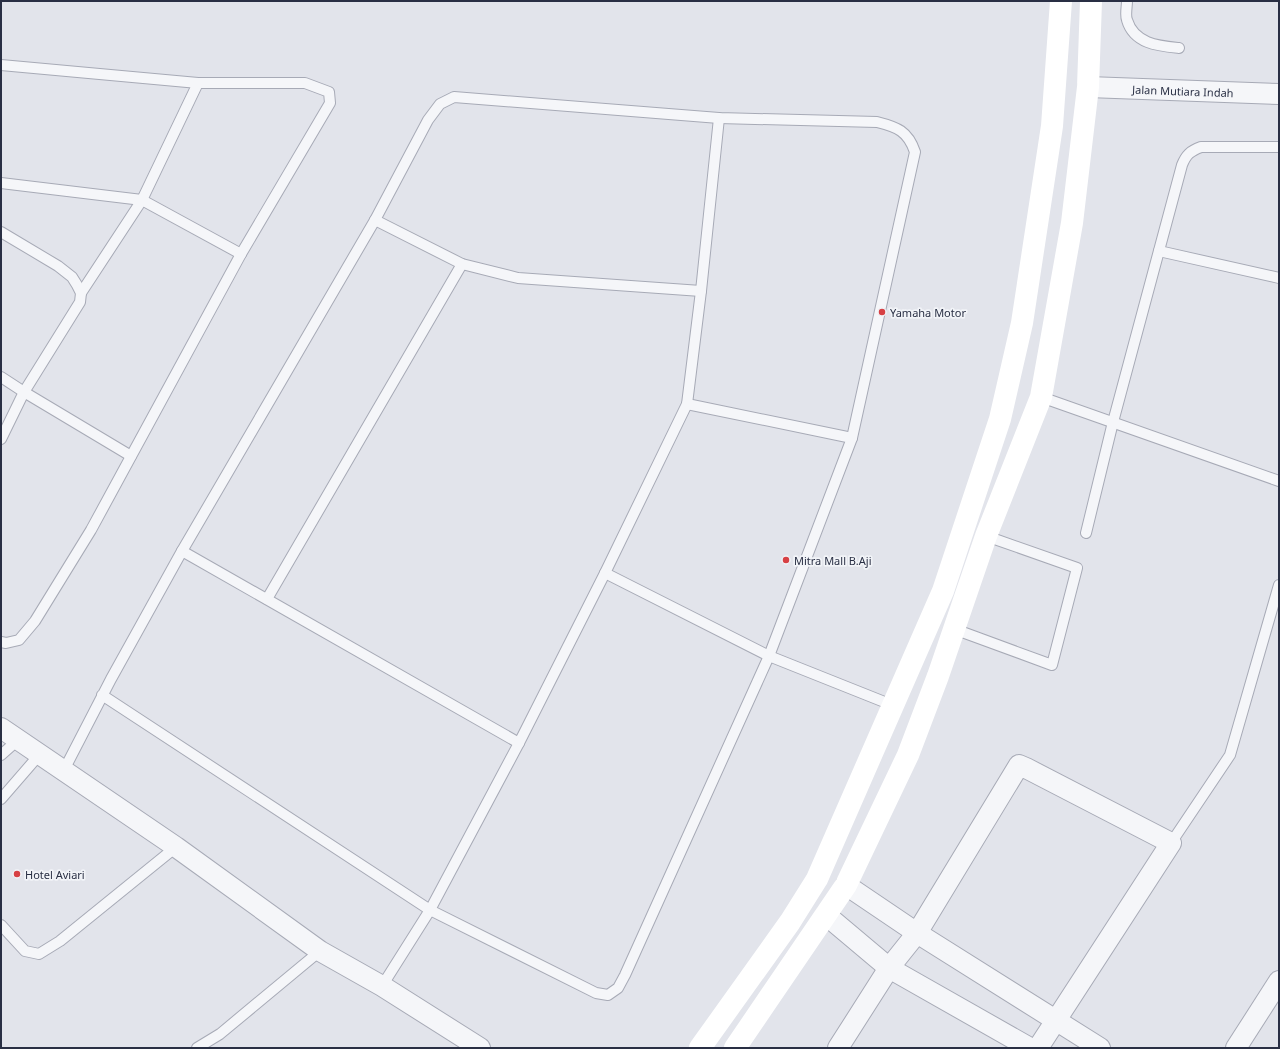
<svg xmlns="http://www.w3.org/2000/svg" width="1280" height="1049" font-family="'Noto Sans',sans-serif">
<style>
.lines{fill:none;stroke-linecap:round;stroke-linejoin:round}
.lane-casing{stroke:#a7aab6;stroke-width:12}
.street-casing{stroke:#a7aab6;stroke-width:22}
.lane{stroke:#f5f6f9;stroke-width:10}
.street{stroke:#f5f6f9;stroke-width:20}
.secondary{stroke:#fff;stroke-width:22}
.poi-dot{fill:#d74044;stroke:#f2f4f8;stroke-width:1.5}
.labels{text-anchor:middle;dominant-baseline:central;stroke-width:3.5;stroke-linejoin:round;paint-order:stroke}
.street-label{font-size:11px;fill:#292f44;stroke:#f2f4f8}
.poi-label{font-size:11px;fill:#292f44;stroke:#f2f4f8;text-anchor:start}
</style>
<rect width="100%" height="100%" fill="#e2e4eb"/>
<g class="lines">
<g class="lane-casing">
<g id="lane">
<path d="M 1127,1 C 1127,7 1125,15 1127,20 C 1134,44 1159,46 1179,48"/>
<path d="M 1,65 L 198,83 L 305,83 L 329,92 L 330,103 L 241,254 L 91,530 L 35,621 L 19,640 L 6,643 L 1,642"/>
<path d="M 1,183 L 142,200 L 241,254"/>
<path d="M 375,220 L 462,264 L 518,278 L 701,291"/>
<path d="M 1,232 L 58,266 L 72,277 L 77,285 L 81,293 L 80,302 L 24,392 L 1,439"/>
<path d="M 1159,251 L 1279,278"/>
<path d="M 81,293 L 142,200 L 198,83"/>
<path d="M 1,377 L 24,392 L 131,456"/>
<path d="M 1041,397 L 1279,481"/>
<path d="M 687,404 L 852,438"/>
<path d="M 1086,533 L 1113,422 L 1182,165 C 1186,155 1190,151 1201,147 L 1279,147"/>
<path d="M 182,551 L 519,743"/>
<path d="M 605,573 L 769,656 L 892,705"/>
<path d="M 267,599 L 462,264"/>
<path d="M 954,629 L 1052,665 L 1077,568 L 986,536"/>
<path d="M 1,755 L 19,739"/>
<path d="M 64,770 L 111,679 L 182,551 L 375,220 L 428,120 L 440,104 L 454,97 L 719,118 L 877,122 C 897,127 908,131 915,152 L 852,438 L 769,656 L 625,975 L 618,988 L 608,995 L 596,993 L 430,910 L 102,695"/>
<path d="M 1,799 L 40,754"/>
<path d="M 1171,843 L 1230,755 L 1279,585"/>
<path d="M 1,925 L 25,951 L 39,954 L 60,941 L 176,847"/>
<path d="M 382,986 L 430,910 L 519,743 L 605,573 L 687,404 L 701,291 L 719,118"/>
<path d="M 197,1048 L 220,1034 L 320,951"/>
</g>
</g>
<g class="street-casing">
<g id="street">
<path id="s1" d="M 1088,87 L 1279,94"/>
<path d="M 1,728 L 176,847 L 320,951 L 382,986 L 480,1048"/>
<path d="M 846,885 L 917,933 L 1100,1048"/>
<path d="M 826,915 L 889,968 L 1030,1048"/>
<path d="M 838,1048 L 889,968 L 917,933 L 1019,765 L 1026,768 L 1171,843 L 1038,1048"/>
<path d="M 1236,1048 L 1279,981"/>
</g>
</g>
<use href="#lane" class="lane"/>
<use href="#street" class="street"/>
<g class="secondary">
<path d="M 700,1048 L 790,922 L 817,879 L 943,591 L 1000,419 L 1022,323 L 1052,126 L 1061,1"/>
<path d="M 735,1048 L 846,885 L 908,755 L 938,676 L 986,536 L 1041,397 L 1072,223 L 1088,87 L 1091,1"/>
</g>
</g>
<g class="poi-dot">
<circle cx="882" cy="312" r="4"/>
<circle cx="786" cy="560" r="4"/>
<circle cx="17" cy="874" r="4"/>
</g>
<g class="labels">
<g class="street-label">
<text stroke="none"><textPath href="#s1" startOffset="95">Jalan Mutiara Indah</textPath></text>
</g>
<g class="poi-label">
<text x="890" y="312">Yamaha Motor</text>
<text x="794" y="560">Mitra Mall B.Aji</text>
<text x="25" y="874">Hotel Aviari</text>
</g>
</g>
<rect width="1280" height="1049" fill="none" stroke="#292f44" stroke-width="4"/>
</svg>
